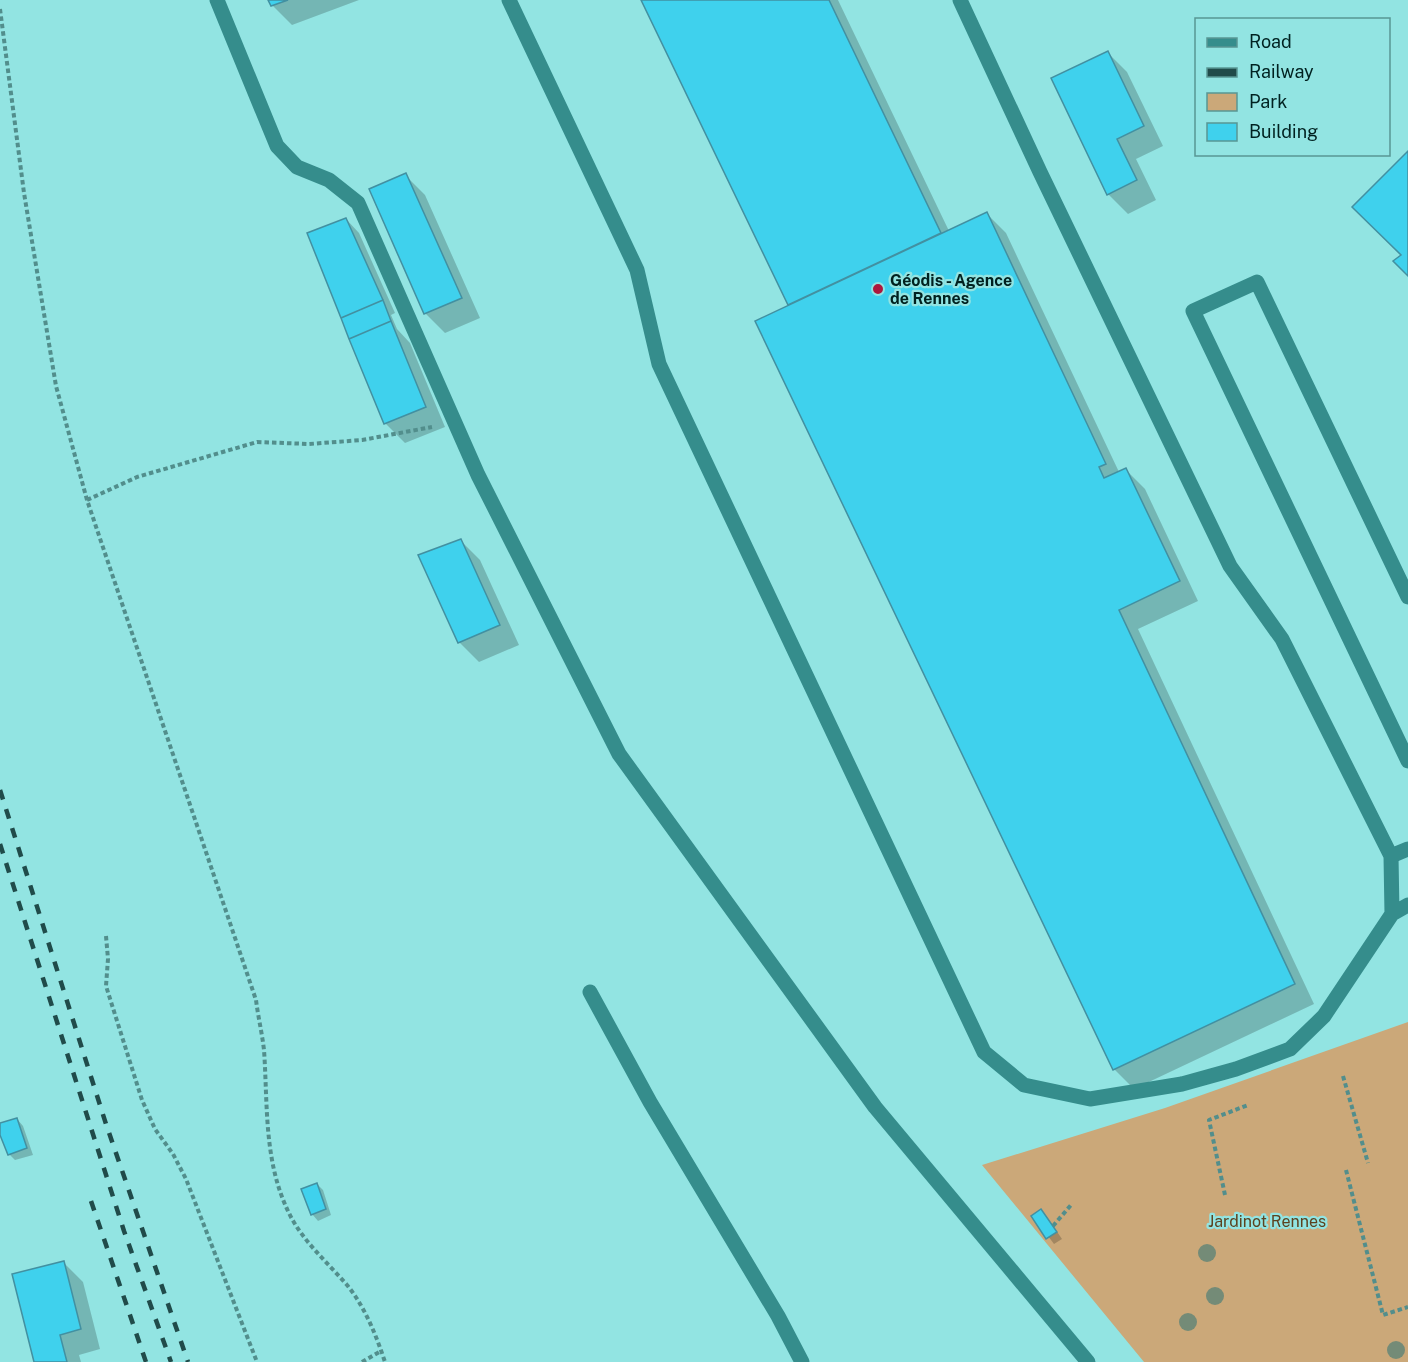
<svg xmlns="http://www.w3.org/2000/svg" width="1408" height="1362" viewBox="0 0 1408 1362" font-family="'Public Sans',sans-serif">
	<style>
		.green { fill: #cba879 }
		.shadow { fill: #0003 }
		.building { fill: #3fd1ed; stroke: #4290a1; stroke-width: 1.5 }
		.lines { fill: none; stroke-linecap: round; stroke-linejoin: round }
		.path { stroke: #528e8c; stroke-width: 4; stroke-dasharray: 4.5 3; stroke-linecap: butt }
		.minor { stroke: #358d8c; stroke-width: 15 }
		.rail { stroke: #204b4a; stroke-width: 4.5; stroke-dasharray: 10 10; stroke-linecap: butt }
		.tree { fill: #748b77 }
		.poi-dot { fill: #ac173e; stroke: #92e4e2; stroke-width: 2 }
		.labels { text-anchor: middle; stroke-width: 4.5; stroke-linejoin: round; paint-order: stroke }
		.poi-label { font-size: 16px; font-weight: bold; fill: #002120; stroke: #92e4e2; text-anchor: start }
		.park-label { font-size: 16px; fill: #5c421f; stroke: #92e4e2 }
	</style>
	<rect width="100%" height="100%" fill="#92e4e2"/>
	<path class="green" d="M1408,1022V1362H1144L982,1165L1165,1108Z"/>
	<path class="shadow" d="M270,0H359L292,25L272,5Z
		M643,0H838L949,231L986,213L1006,233L1119,472L1125,469L1145,489L1198,601L1138,629L1314,1004L1134,1089L1114,1069L790,306Z
		M1107,52L1127,72L1163,146L1136,159L1156,200L1128,214L1108,194Z
		M405,175L425,195L480,318L445,333L425,313Z
		M346,219L359,233L395,313L391,315L397,329L410,343L445,427L405,443L385,423Z
		M460,540L480,560L519,645L479,662L459,642Z
		M17,1119L23,1126L33,1155L15,1160L9,1154L0,1130V1125Z
		M317,1184L323,1190L331,1215L318,1221L312,1214Z
		M1033,1216L1047,1217L1062,1239L1054,1244Z
		M63,1262L83,1282L100,1349L79,1355L81,1362H36Z"/>
	<path class="building" d="M268,0H288L271,6Z
		M641,0H829L941,233L788,305Z
		M1108,51L1144,126L1117,139L1137,180L1107,195L1051,78Z
		M1408,151V276L1393,261L1401,255L1352,207Z
		M406,173L462,298L424,314L369,189Z
		M987,212L1106,464L1099,467L1104,478L1126,468L1180,581L1119,610L1295,984L1113,1070L755,321Z
		M346,218L383,300L341,318L307,233Z
		M383,300L391,321L349,339L341,318Z
		M391,321L426,407L384,424L349,339Z
		M461,539L500,625L458,643L418,555Z
		M17,1118L27,1148L8,1155L0,1135V1123Z
		M317,1183L326,1209L311,1215L301,1189Z
		M1041,1209L1057,1232L1046,1239L1031,1216Z
		M64,1261L81,1329L60,1335L67,1362H34L12,1274Z"/>
	<g class="lines">
		<path class="path" d="M0,9L24,193L56,386L87,500L256,1000C258,1016 262,1033 264,1050C268,1107 263,1165 292,1219C306,1244 328,1263 347,1285C365,1307 376,1335 385,1362
			M87,500L137,477L257,442L309,444L362,440L432,427
			M106,936L108,959L106,986L142,1100L155,1129L173,1154L186,1179L257,1362
			M1343,1076L1368,1163
			M1346,1170L1383,1315L1408,1307
			M1225,1195L1209,1120L1248,1105
			M1053,1226L1071,1205
			M362,1362L381,1351"/>
		<path class="minor" d="M217,0L277,146L297,167L329,180L358,203L478,475L619,754L875,1107L1088,1362
			M509,0L637,270L659,364L984,1052L1024,1085L1090,1099L1182,1084L1236,1069L1290,1049L1324,1016L1392,914L1391,856L1282,639L1230,566L1040,172L960,0
			M1408,597L1257,282L1193,311L1408,761
			M1391,856L1408,849
			M1392,914L1408,905
			M590,992L650,1102L778,1316L802,1362"/>
		<path class="rail" d="M0,790L106,1124L188,1362
			M0,844L124,1231L171,1362
			M91,1201L146,1362"/>
	</g>
	<g class="tree">
		<circle cx="1207" cy="1253" r="9"/>
		<circle cx="1215" cy="1296" r="9"/>
		<circle cx="1188" cy="1322" r="9"/>
		<circle cx="1396" cy="1350" r="9"/>
	</g>
	<circle class="poi-dot" cx="878" cy="289" r="6"/>
	<g class="labels">
		<g class="poi-label">
			<text x="890" y="286">Géodis - Agence<tspan x="890" dy="18">de Rennes</tspan></text>
		</g>
		<g class="park-label">
			<text x="1267" y="1227">Jardinot Rennes</text>
		</g>
	</g>
	<rect x="1195" y="18" width="195" height="138" fill="#92e4e2" stroke="#589694" stroke-width="1.5"/>
	<rect x="1207" y="38" width="30" height="9" fill="#358d8c" stroke="#589694" stroke-width="1.5"/>
	<text x="1249" y="48" font-size="18" fill="#002120">Road</text>
	<rect x="1207" y="68" width="30" height="9" fill="#204b4a" stroke="#589694" stroke-width="1.5"/>
	<text x="1249" y="78" font-size="18" fill="#002120">Railway</text>
	<rect x="1207" y="93" width="30" height="18" fill="#cba879" stroke="#589694" stroke-width="1.5"/>
	<text x="1249" y="108" font-size="18" fill="#002120">Park</text>
	<rect x="1207" y="123" width="30" height="18" fill="#3fd1ed" stroke="#589694" stroke-width="1.5"/>
	<text x="1249" y="138" font-size="18" fill="#002120">Building</text>
</svg>
